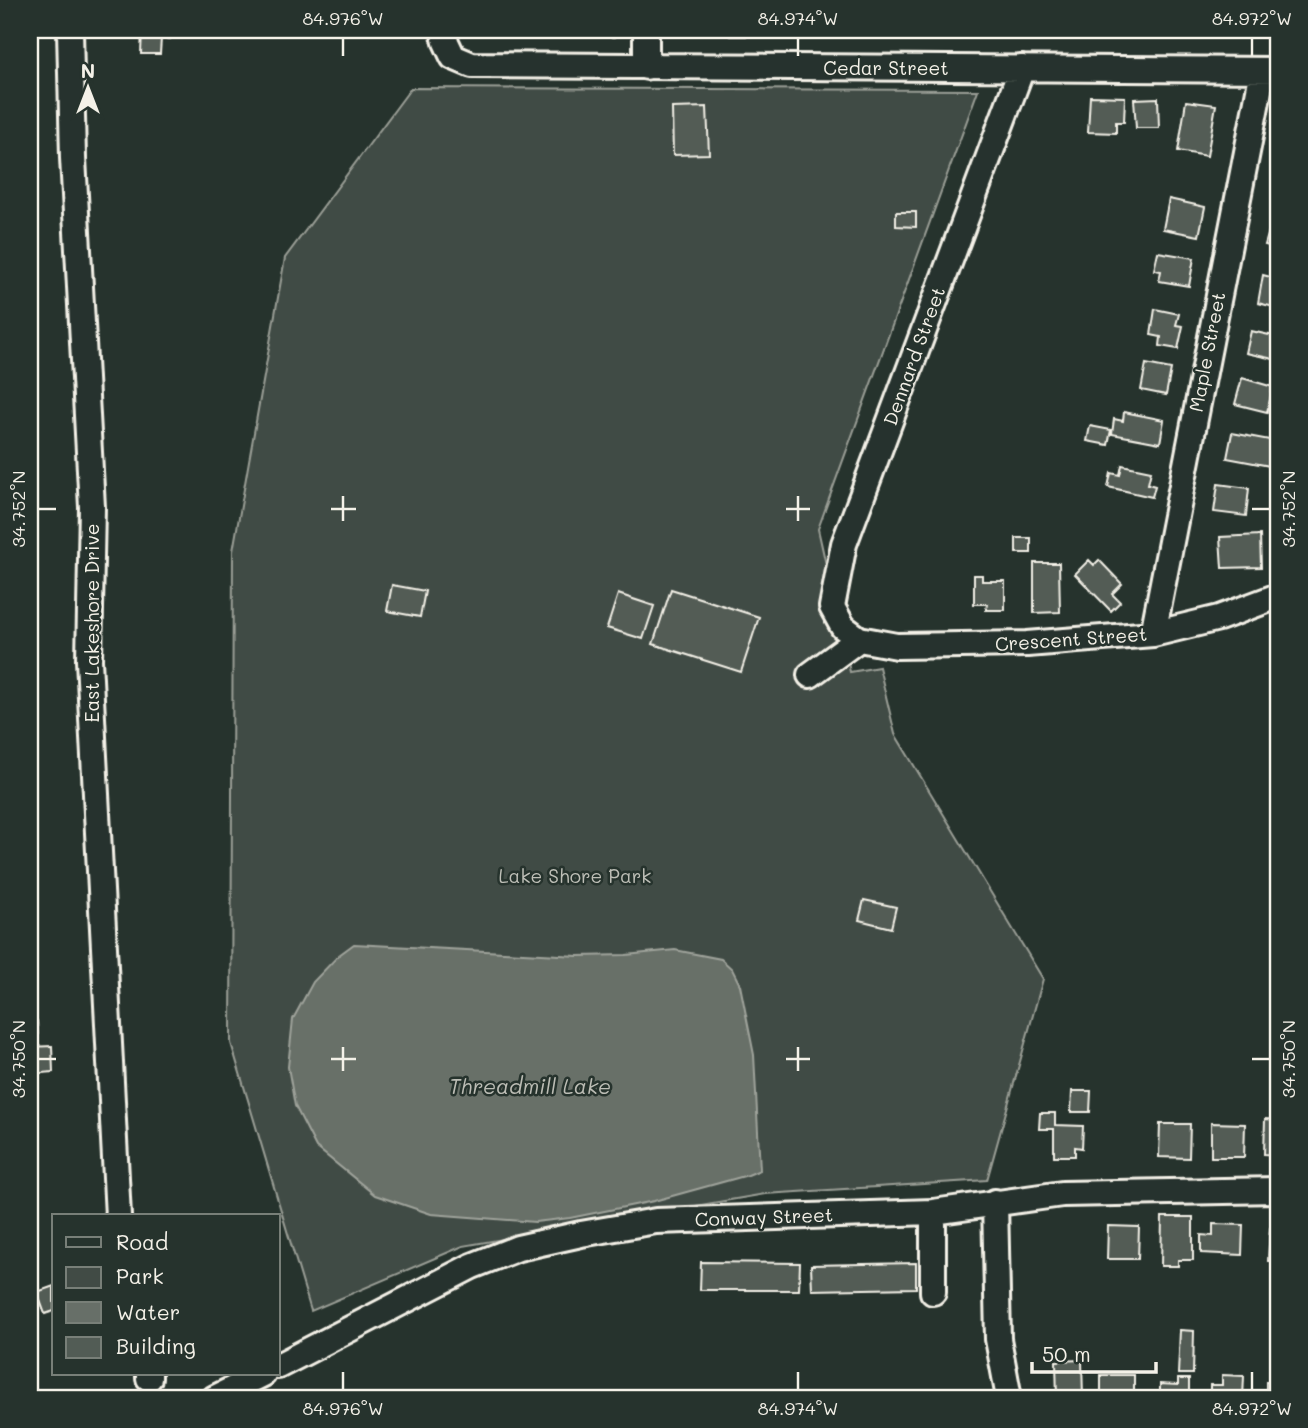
<svg xmlns="http://www.w3.org/2000/svg" width="1308" height="1428" viewBox="0 0 1308 1428" font-family="Mali,sans-serif">
	<style>
		.green { fill: #414b45; stroke: #9a9e96; stroke-width: 2 }
		.water { fill: #676f68; stroke: #9fa39b; stroke-width: 2 }
		.building { fill: #525c55; stroke: #f4f1e8; stroke-width: 2 }
		.lines { fill: none; stroke-linecap: round; stroke-linejoin: round }
		.minor-casing { stroke: #f4f1e8; stroke-width: 30 }
		.minor { stroke: #26332d; stroke-width: 24 }
		.ticks { fill: none; stroke: #f4f1e8; stroke-width: 2.5 }
		.labels { text-anchor: middle; stroke-width: 5; stroke-linejoin: round; paint-order: stroke }
		.street-label { font-size: 19px; fill: #f4f1e8; stroke: #26332d }
		.park-label { font-size: 19px; fill: #bebfb7; stroke: #26332d }
		.water-label { font-size: 21px; font-style: italic; fill: #bcbdb5; stroke: #26332d }
		.neatline { fill: none; stroke: #f4f1e8; stroke-width: 2.5 }
		.ticks-label { font-size: 18px; text-anchor: middle; fill: #f4f1e8 }
	</style>
	<rect width="100%" height="100%" fill="#26332d"/>
	<filter id="ink" filterUnits="userSpaceOnUse"><feTurbulence type="fractalNoise" baseFrequency=".0143" numOctaves="2"/><feDisplacementMap in="SourceGraphic" scale="14" xChannelSelector="R" yChannelSelector="G"/><feConvolveMatrix kernelMatrix="1 2 1 2 8 2 1 2 1" color-interpolation-filters="sRGB"/></filter>
	<g filter="url(#ink)">
		<path class="green" d="M411,88L978,90L818,529L850,672L879,667L895,734L1043,979L987,1180L765,1194L463,1246L311,1311L231,1043L233,551L285,258Z"/>
		<path class="water" d="M354,944L578,956L626,955L675,950L721,959L732,969L740,985L754,1055L760,1170L748,1175L654,1201L570,1218L535,1222L431,1214L375,1195L316,1147L295,1106L288,1067L293,1019L313,982L339,955Z"/>
		<path class="building" d="M142,30H171L170,39L161,38L160,54H141Z
			M541,30H571V35H555V30Z
			M583,30H614V37H595V30Z
			M684,30H716H700L699,35H684Z
			M730,30H760V36H730Z
			M784,30H810V34H784Z
			M901,30H919V37H901Z
			M939,30H972V36H958V32H939Z
			M994,30H1027V33L994,34Z
			M1254,30H1278V34H1254Z
			M1090,96L1125,97L1124,122H1116V133L1088,132Z
			M1158,98L1159,128H1136L1134,99Z
			M1186,101L1216,105L1207,156L1178,151Z
			M707,107L709,154L673,155L672,108Z
			M1169,199L1205,207L1199,236L1163,229Z
			M896,212H916V227L896,226Z
			M1271,224L1278,226V248L1265,245Z
			M1158,252L1194,258L1189,286L1159,281L1161,271L1154,270Z
			M1263,275L1278,279V308L1258,303Z
			M1155,309L1179,314L1176,325L1183,326L1178,349L1160,346L1161,337L1151,335Z
			M1276,324H1278V360L1246,353L1251,331L1274,336Z
			M1146,364L1171,369L1166,395L1141,390Z
			M1242,378L1273,387L1267,412L1235,404Z
			M1124,412L1164,420L1160,443L1112,434L1114,419L1123,421Z
			M1090,426L1111,430L1108,445L1087,441Z
			M1232,433L1275,441L1270,466L1227,458Z
			M1122,465L1151,471L1148,484L1155,486L1152,497L1108,487L1111,473L1120,475Z
			M1218,484L1249,488L1246,516L1214,512Z
			M1260,535L1261,567L1222,568L1220,537Z
			M1016,538H1031V553H1016Z
			M1089,560L1094,565L1099,560L1122,584L1112,594L1120,602L1111,611L1075,574Z
			M1034,563H1059L1060,612L1034,613Z
			M974,575H982V581H1005V610H986L987,604H974Z
			M392,585L425,591L420,617L387,611Z
			M671,589L759,617L741,672L653,644Z
			M618,594L654,606L643,639L607,628Z
			M864,900L896,907L891,928L859,920Z
			M30,1021H37L38,1039H30Z
			M52,1046L53,1072L30,1074V1047Z
			M1072,1091H1091L1090,1112H1071Z
			M1040,1113H1055V1125L1083,1126L1082,1148L1075,1147V1156H1054V1129H1039Z
			M1265,1119L1278,1120V1155L1264,1154Z
			M1211,1123L1245,1124L1244,1157H1211Z
			M1160,1124H1190L1189,1158L1159,1157Z
			M1162,1217H1193V1260H1178V1266H1161Z
			M1213,1224L1243,1225L1242,1255L1201,1253V1235L1213,1236Z
			M1108,1226L1139,1227L1138,1259H1107Z
			M1270,1228H1278V1261H1268Z
			M701,1262L800,1263L799,1290H700Z
			M916,1263V1288L812,1290L811,1265Z
			M54,1286V1311L45,1314L37,1292Z
			M1180,1330L1194,1331L1193,1374H1178Z
			M1082,1360L1083,1398H1057L1056,1361Z
			M1101,1375H1134V1398H1101Z
			M1222,1375L1244,1376L1243,1398H1210V1385H1222Z
			M1178,1379H1189V1398H1160V1384L1178,1385Z
			M1266,1382H1278V1398H1266Z"/>
		<g class="lines">
			<g class="minor-casing">
				<path id="minor" d="M70,30L73,158L92,507L89,660L118,1216
					M443,30L446,42L453,57L472,65L1278,70
					M646,67V30
					M1022,68L844,544L832,607L843,627L859,639L897,646L1027,644L1153,634L1219,618L1278,596
					M1153,634L1263,70
					M810,675L859,639
					M995,1202L998,1339L1009,1398
					M933,1292V1212
					M278,1366L472,1266L518,1248L581,1234L656,1221L933,1212L1062,1194L1278,1190
					M149,1374V1378
					M215,1398L263,1374"/>
			</g>
			<use href="#minor" class="minor"/>
		</g>
	</g>
	<path class="ticks" d="M343,38V56M798,38V56M1252,38V56M343,496V521M798,496V521M38,509H56M331,509H356M786,509H810M1252,509H1270M343,1047V1071M798,1047V1071M38,1059H56M331,1059H356M786,1059H810M1252,1059H1270M343,1372V1390M798,1372V1390M1252,1372V1390"/>
	<g class="labels">
		<g class="street-label">
			<text x="886" y="75">Cedar Street</text>
			<text transform="translate(1207 352) rotate(-79)" y="7">Maple Street</text>
			<text transform="translate(914 356) rotate(-70)" y="7">Dennard Street</text>
			<text transform="translate(92 623) rotate(-90)" y="7">East Lakeshore Drive</text>
			<text transform="translate(1071 639) rotate(-4)" y="7">Crescent Street</text>
			<text transform="translate(764 1217) rotate(-2)" y="7">Conway Street</text>
		</g>
		<g class="park-label">
			<text x="575" y="883">Lake Shore Park</text>
		</g>
		<g class="water-label">
			<text x="530" y="1094">Threadmill Lake</text>
		</g>
	</g>
	<rect width="1308" height="1428" fill="none" stroke="#26332d" stroke-width="77"/>
	<rect x="52" y="1214" width="228" height="161" fill="#26332d" stroke="#787f78" stroke-width="2"/>
	<rect x="66" y="1237" width="35" height="10" fill="#26332d" stroke="#787f78" stroke-width="2"/>
	<text x="116" y="1250" font-size="21" fill="#f4f1e8">Road</text>
	<rect x="66" y="1267" width="35" height="21" fill="#414b45" stroke="#787f78" stroke-width="2"/>
	<text x="116" y="1284" font-size="21" fill="#f4f1e8">Park</text>
	<rect x="66" y="1302" width="35" height="21" fill="#676f68" stroke="#787f78" stroke-width="2"/>
	<text x="116" y="1320" font-size="21" fill="#f4f1e8">Water</text>
	<rect x="66" y="1337" width="35" height="21" fill="#525c55" stroke="#787f78" stroke-width="2"/>
	<text x="116" y="1354" font-size="21" fill="#f4f1e8">Building</text>
	<g transform="translate(88 88)" stroke="#26332d" stroke-width="5" paint-order="stroke">
	<path d="M0-5L12 26L0 18L-12 26Z" fill="#f4f1e8"/>
	<text y="-10" font-size="19" font-weight="bold" text-anchor="middle" fill="#f4f1e8">N</text>
	</g>
	<path d="M1032 1362v10h124v-10" fill="none" stroke="#f4f1e8" stroke-width="3.5"/>
	<text x="1042" y="1362" font-size="21" fill="#f4f1e8" stroke="#26332d" stroke-width="5" paint-order="stroke">50 m</text>
	<rect x="38" y="38" width="1232" height="1352" class="neatline"/>
	<g class="ticks-label">
		<text x="343" y="25">84.976°W</text>
		<text x="798" y="25">84.974°W</text>
		<text x="1252" y="25">84.972°W</text>
		<text transform="translate(19 509) rotate(-90)" y="6">34.752°N</text>
		<text transform="translate(1289 509) rotate(-90)" y="6">34.752°N</text>
		<text transform="translate(19 1059) rotate(-90)" y="6">34.750°N</text>
		<text transform="translate(1289 1059) rotate(-90)" y="6">34.750°N</text>
		<text x="343" y="1415">84.976°W</text>
		<text x="798" y="1415">84.974°W</text>
		<text x="1252" y="1415">84.972°W</text>
	</g>
</svg>
